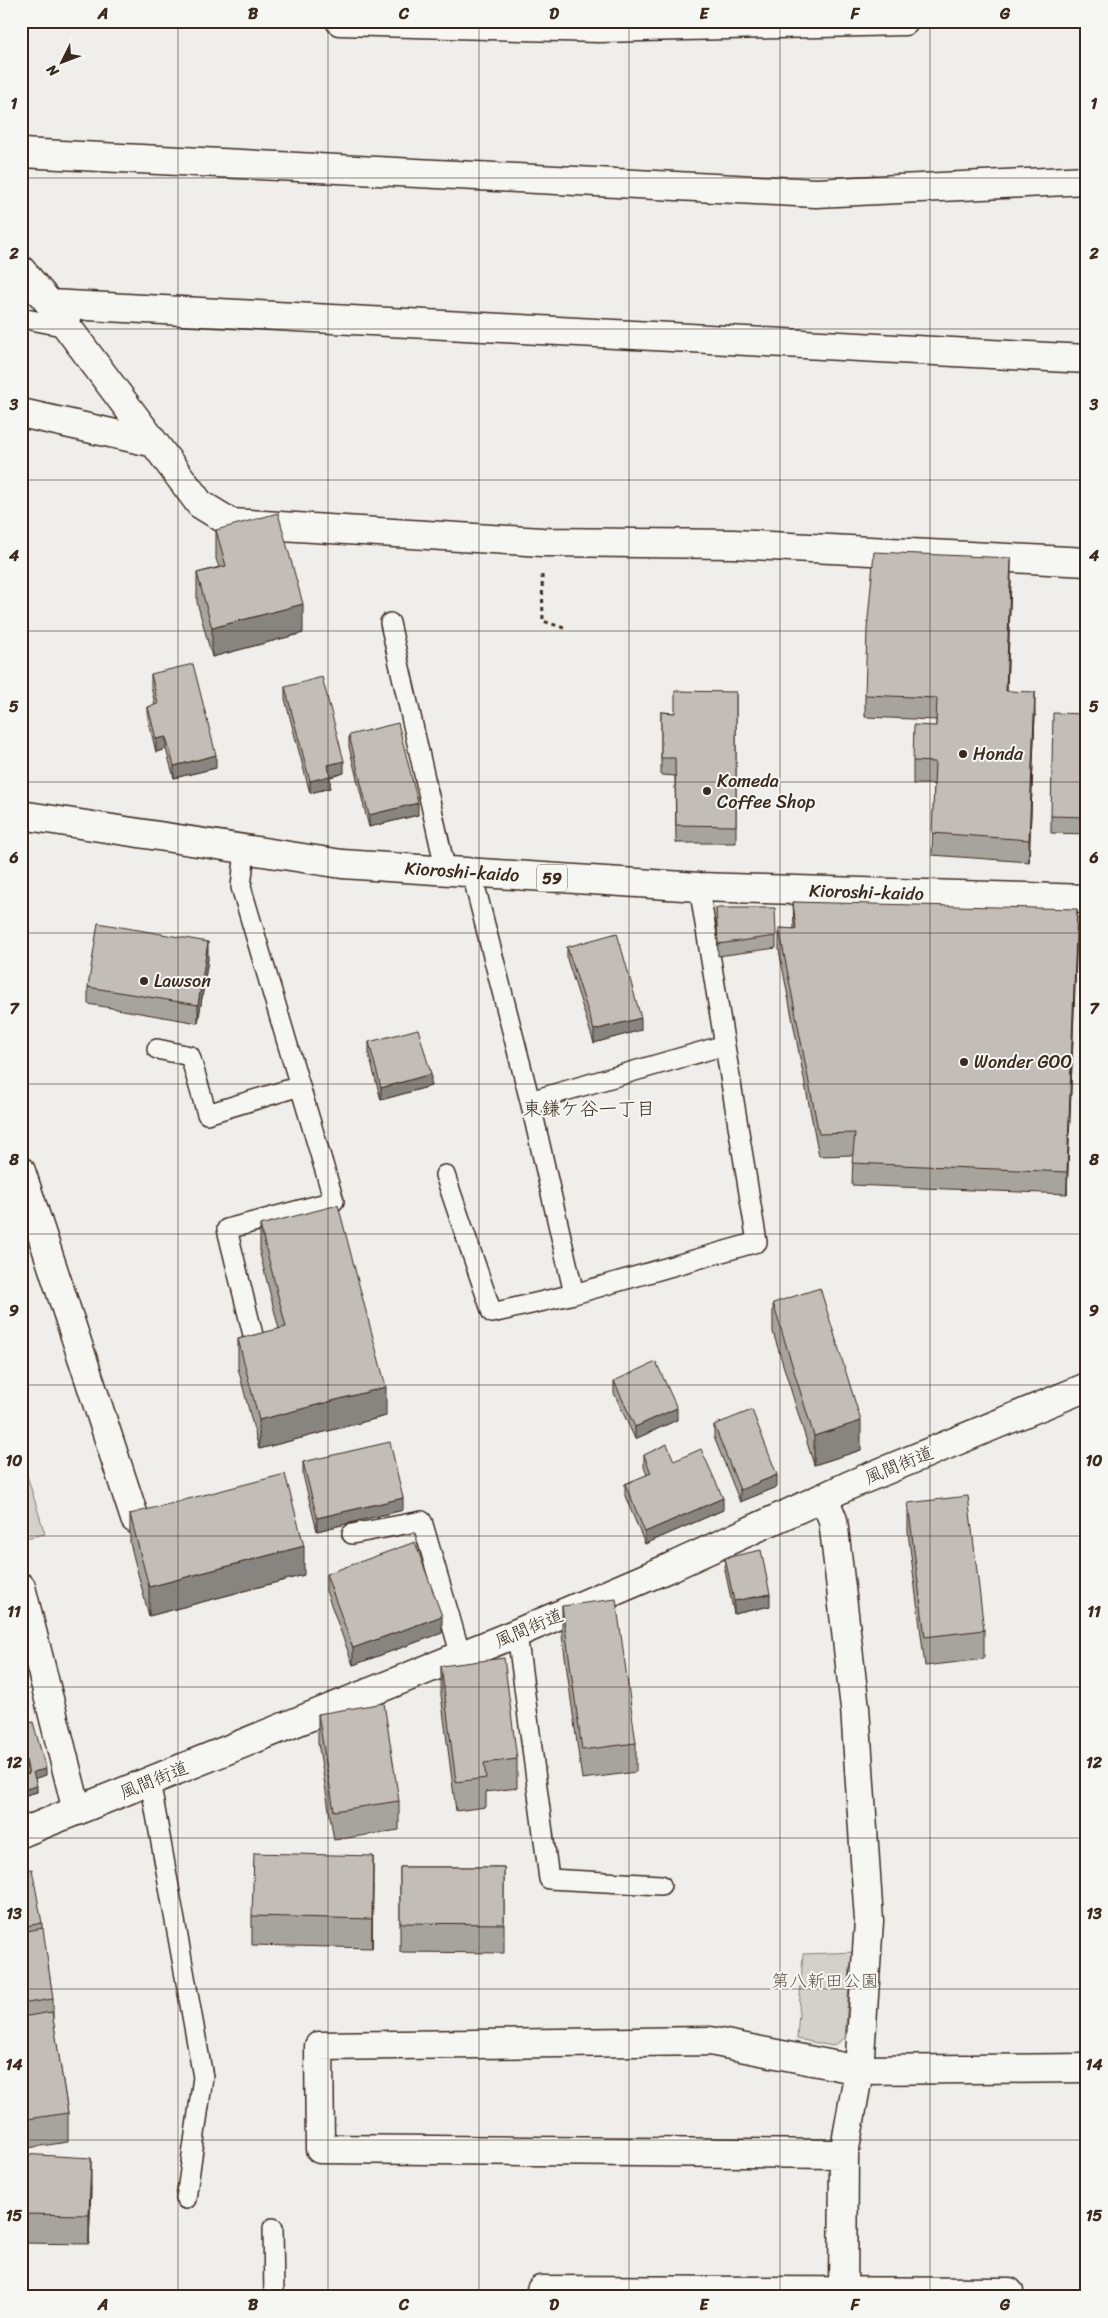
<svg xmlns="http://www.w3.org/2000/svg" width="1108" height="2318" viewBox="0 0 1108 2318" font-family="Sriracha,'Klee One',sans-serif">
	<style>
		.green { fill: #d4d1cc; stroke: #887e75 }
		.lines { fill: none; stroke-linecap: round; stroke-linejoin: round }
		.lane-casing { stroke: #3b2a1e; stroke-width: 22 }
		.street-casing { stroke: #3b2a1e; stroke-width: 31 }
		.secondary-casing { stroke: #3b2a1e; stroke-width: 31 }
		.primary-casing { stroke: #3b2a1e; stroke-width: 31 }
		.path { stroke: #3b2a1e; stroke-width: 3; stroke-dasharray: 4 4; stroke-linecap: butt }
		.lane { stroke: #f6f6f2; stroke-width: 19 }
		.street { stroke: #f6f6f2; stroke-width: 28 }
		.secondary { stroke: #f6f6f2; stroke-width: 28 }
		.primary { stroke: #f6f6f2; stroke-width: 28 }
		.wall { fill: #a7a39d; stroke: #3b2a1e }
		.shaded-wall { fill: #888480; stroke: #3b2a1e }
		.building { fill: #c2bdb7; stroke: #3b2a1e }
		.grid { fill: none; stroke: #3b2a1e; stroke-width: 1; stroke-opacity: 0.55 }
		.poi-dot { fill: #3b2a1e; stroke: #f6f6f2; stroke-width: 2 }
		.labels { text-anchor: middle; stroke-width: 4; stroke-linejoin: round; paint-order: stroke }
		.shield { fill: #f6f6f2; stroke: #73675e; stroke-width: 1 }
		.shield-label { font-size: 16px; font-weight: bold; fill: #3b2a1e }
		.poi-label { font-size: 18px; fill: #3b2a1e; stroke: #f6f6f2; text-anchor: start }
		.street-label { font-size: 18px; fill: #3b2a1e; stroke: #f6f6f2 }
		.park-label { font-size: 18px; fill: #61544a; stroke: #f6f6f2 }
		.neighbourhood-label { font-size: 19px; fill: #3b2a1e; stroke: #f6f6f2 }
		.neatline { fill: none; stroke: #3b2a1e; stroke-width: 2 }
		.grid-label { font-size: 16px; text-anchor: middle; font-weight: bold; fill: #3b2a1e }
	</style>
	<rect width="100%" height="100%" fill="#efeeea"/>
	<filter id="ink" filterUnits="userSpaceOnUse"><feTurbulence type="fractalNoise" baseFrequency=".02" numOctaves="2"/><feDisplacementMap in="SourceGraphic" scale="10" xChannelSelector="R" yChannelSelector="G"/><feConvolveMatrix kernelMatrix="1 2 1 2 8 2 1 2 1" color-interpolation-filters="sRGB"/></filter>
	<g filter="url(#ink)">
		<path class="green" d="M21,1456L45,1534L21,1539Z
			M857,1952V1957L850,1967L845,2038L833,2046L797,2039L803,1954Z"/>
		<g class="lines">
			<g class="lane-casing">
				<path id="lane" d="M21,318L67,327
					M390,623L446,872
					M245,850L241,887L334,1201L227,1229L254,1339
					M472,874L530,1101L574,1294
					M157,1049L190,1056L207,1114L300,1086
					M530,1101L725,1045
					M445,1175L492,1313L574,1294L757,1242L699,887
					M352,1534L422,1521L461,1656
					M517,1633L549,1879L661,1885
					M150,1781L203,2077L186,2199
					M273,2228L274,2297"/>
			</g>
			<g class="street-casing">
				<path id="street" d="M340,21L599,28L904,21
					M21,153L816,193L1087,180
					M21,270L50,304L200,504L231,523L542,542L733,544L1087,562
					M50,304L1087,359
					M21,413L151,442
					M21,1171L135,1519
					M824,1498L833,1520L855,1708L869,1921L859,2070L844,2154L843,2297
					M21,1587L77,1811
					M844,2154L320,2149L319,2046L710,2041L859,2070L1087,2068
					M541,2290L1009,2292"/>
			</g>
			<g class="secondary-casing">
				<path id="secondary" d="M21,1833L517,1633L671,1567L850,1485L1087,1387"/>
			</g>
			<g class="primary-casing">
				<g id="primary">
					<path id="s1" d="M21,815L342,864L699,887L1087,899"/>
				</g>
			</g>
			<path class="path" d="M542,575L543,621L564,628"/>
			<use href="#lane" class="lane"/>
			<use href="#street" class="street"/>
			<use href="#secondary" class="secondary"/>
			<use href="#primary" class="primary"/>
		</g>
		<path class="wall" d="M216,530L303,633L212,657L197,602V573L219,567L216,559Z
			M1011,580L1007,691L1035,714L1029,862L932,855L934,784H913V761L936,726V720L865,717V695Z
			M151,674L216,768L174,778L166,749L156,752L148,719V707L155,705L151,686Z
			M285,687L344,773L330,777V788L310,793L285,699Z
			M736,692V843H676L675,776L661,775V712L675,713Z
			M1087,714V834L1051,833V816Z
			M349,735L418,815L369,827L349,747Z
			M793,902L1077,931L1067,1194L852,1185L853,1155L819,1156L779,950V928L794,929Z
			M716,908L776,936V948L718,956Z
			M567,947L641,1030L594,1043L567,959Z
			M208,959L198,1023L88,1004V987Z
			M369,1042L431,1086L381,1100L369,1055Z
			M260,1225L386,1416L259,1449L238,1368V1339L279,1329L260,1254Z
			M773,1303L861,1450L814,1465L773,1332Z
			M614,1381L677,1420L635,1439L614,1393Z
			M714,1425L777,1487L740,1502L714,1437Z
			M644,1455L723,1510L645,1544L625,1496V1484L647,1475L644,1467Z
			M303,1462L403,1510L317,1531L303,1475Z
			M908,1503L984,1630V1659L925,1666L908,1532Z
			M130,1514L304,1575L149,1616L130,1543Z
			M725,1558L770,1606L734,1614L725,1570Z
			M326,1574L442,1633L353,1665L326,1591Z
			M562,1606L636,1743V1772L582,1779L562,1635Z
			M441,1666L517,1759V1788L486,1792V1807L456,1811L441,1695Z
			M318,1714L399,1801V1830L334,1840L318,1743Z
			M21,1726L46,1775L35,1778L37,1792L22,1796L21,1792V1776L28,1774L26,1767L21,1768Z
			M400,1867H504V1953L400,1952Z
			M21,1871L42,1923V1929L53,1999V2020L68,2113V2142L21,2149Z
			M373,1885L372,1948L252,1945V1916Z
			M21,2154L91,2187L89,2244L21,2243Z"/>
		<path class="shaded-wall" d="M1011,558V580L1006,713V691Z
			M303,604V633L212,657V628Z
			M1035,692V714L1029,862V840Z
			M166,737V749L156,752V739Z
			M216,755V768L174,778V766Z
			M344,761V773L330,777V788L310,793V781L328,765Z
			M418,803V815L369,827V815Z
			M1077,909V931L1067,1194V1172Z
			M208,942V959L198,1023V1005Z
			M641,1018V1030L594,1043V1030Z
			M431,1074V1086L381,1100V1088Z
			M386,1387V1416L259,1449V1420Z
			M677,1408V1420L635,1439V1427Z
			M861,1421V1450L814,1465V1436Z
			M777,1475V1487L740,1502V1490Z
			M403,1498V1510L317,1531V1518Z
			M723,1498V1510L645,1544V1532Z
			M304,1546V1575L149,1616V1587Z
			M770,1594V1606L734,1614V1601Z
			M442,1616V1633L353,1665V1648Z
			M25,1693V1700H21V1694Z
			M26,1760V1767L21,1768V1761Z
			M46,1769V1775L33,1779V1772Z
			M37,1786V1792L22,1796V1790Z
			M373,1856V1885L372,1948V1919Z
			M91,2158V2187L89,2244V2215Z"/>
		<path class="building" d="M278,513L303,604L212,628L197,573L226,566L216,530Z
			M874,552L1011,558L1006,691L1035,692L1029,840L932,833L935,762L913,761L914,725L936,726L937,698L865,695L867,630Z
			M193,664L216,755L174,766L166,737L156,739L148,707L158,704L151,674Z
			M322,677L344,761L328,765L330,776L310,781L285,687Z
			M675,691L736,692V826L676,825L675,758H661V712L675,713Z
			M1053,713L1087,714V817L1051,816Z
			M398,723L418,803L369,815L349,735Z
			M793,902L1077,909L1067,1172L852,1163L855,1133L819,1134L779,928L796,929Z
			M716,908H775L776,936L718,944Z
			M98,923L208,942L198,1005L88,987Z
			M617,933L641,1018L594,1030L567,947Z
			M418,1029L431,1074L381,1088L369,1042Z
			M338,1205L386,1387L259,1420L238,1339L286,1327L260,1225Z
			M820,1288L861,1421L814,1436L773,1303Z
			M656,1362L677,1408L635,1427L614,1381Z
			M752,1410L777,1475L740,1490L714,1425Z
			M390,1442L403,1498L317,1518L303,1462Z
			M667,1444L674,1461L701,1449L723,1498L645,1532L625,1484L651,1473L644,1455Z
			M285,1474L304,1546L149,1587L130,1514Z
			M968,1496L984,1630L925,1637L908,1503Z
			M415,1542L442,1616L353,1648L326,1574Z
			M761,1550L770,1594L734,1601L725,1558Z
			M616,1599L636,1743L582,1750L562,1606Z
			M504,1658L517,1759L484,1763L486,1778L456,1782L441,1666Z
			M21,1680L25,1693L21,1694Z
			M384,1703L399,1801L334,1811L318,1714Z
			M33,1722L46,1769L33,1772L37,1786L22,1790L21,1786V1776L29,1774L26,1760L21,1761V1726Z
			M254,1853L373,1856L372,1919L252,1916Z
			M400,1867H504V1924L400,1923Z
			M32,1869L42,1923L21,1927V1871Z
			M43,1928L53,1999L21,2004V1932Z
			M52,2012L68,2113L21,2120V2017Z
			M21,2154L91,2158L89,2215L21,2214Z"/>
	</g>
	<path class="grid" d="M178,21V2297M328,21V2297M479,21V2297M629,21V2297M780,21V2297M930,21V2297M21,178H1087M21,329H1087M21,480H1087M21,631H1087M21,782H1087M21,933H1087M21,1084H1087M21,1234H1087M21,1385H1087M21,1536H1087M21,1687H1087M21,1838H1087M21,1989H1087M21,2140H1087"/>
	<g class="poi-dot">
		<circle cx="963" cy="754" r="5"/>
		<circle cx="707" cy="791" r="5"/>
		<circle cx="144" cy="981" r="5"/>
		<circle cx="964" cy="1062" r="5"/>
	</g>
	<g class="labels">
		<rect class="shield" x="537" y="864.5" width="30" height="27" rx="4"/>
		<g class="shield-label">
			<text x="552" y="884">59</text>
		</g>
		<g class="poi-label">
			<text x="973" y="760">Honda</text>
			<text x="717" y="787">Komeda<tspan x="717" dy="21">Coffee Shop</tspan></text>
			<text x="154" y="987">Lawson</text>
			<text x="974" y="1068">Wonder GOO</text>
		</g>
		<g class="street-label">
			<text dy="6" stroke="none"><textPath href="#s1" startOffset="445">Kioroshi-kaido</textPath></text>
			<text dy="6" stroke="none"><textPath href="#s1" startOffset="850">Kioroshi-kaido</textPath></text>
			<text transform="translate(899 1465) rotate(-22)" y="6">風間街道</text>
			<text transform="translate(529 1628) rotate(-23)" y="6">風間街道</text>
			<text transform="translate(154 1780) rotate(-22)" y="6">風間街道</text>
		</g>
		<g class="park-label">
			<text x="825" y="1987">第八新田公園</text>
		</g>
		<g class="neighbourhood-label">
			<text x="589" y="1115">東鎌ケ谷一丁目</text>
		</g>
	</g>
	<rect width="1108" height="2318" fill="none" stroke="#f6f6f2" stroke-width="55"/>
	<g transform="translate(62 62) rotate(228)" stroke="#f6f6f2" stroke-width="4" paint-order="stroke">
	<path d="M0-4L9 19L0 12L-9 19Z" fill="#3b2a1e"/>
	<text y="-8" font-size="14" font-weight="bold" text-anchor="middle" fill="#3b2a1e">N</text>
	</g>
	<rect x="28" y="28" width="1052" height="2262" class="neatline"/>
	<g class="grid-label">
		<text x="103" y="19">A</text>
		<text x="253" y="19">B</text>
		<text x="404" y="19">C</text>
		<text x="554" y="19">D</text>
		<text x="704" y="19">E</text>
		<text x="855" y="19">F</text>
		<text x="1005" y="19">G</text>
		<text x="14" y="109">1</text>
		<text x="1094" y="109">1</text>
		<text x="14" y="259">2</text>
		<text x="1094" y="259">2</text>
		<text x="14" y="410">3</text>
		<text x="1094" y="410">3</text>
		<text x="14" y="561">4</text>
		<text x="1094" y="561">4</text>
		<text x="14" y="712">5</text>
		<text x="1094" y="712">5</text>
		<text x="14" y="863">6</text>
		<text x="1094" y="863">6</text>
		<text x="14" y="1014">7</text>
		<text x="1094" y="1014">7</text>
		<text x="14" y="1165">8</text>
		<text x="1094" y="1165">8</text>
		<text x="14" y="1316">9</text>
		<text x="1094" y="1316">9</text>
		<text x="14" y="1466">10</text>
		<text x="1094" y="1466">10</text>
		<text x="14" y="1617">11</text>
		<text x="1094" y="1617">11</text>
		<text x="14" y="1768">12</text>
		<text x="1094" y="1768">12</text>
		<text x="14" y="1919">13</text>
		<text x="1094" y="1919">13</text>
		<text x="14" y="2070">14</text>
		<text x="1094" y="2070">14</text>
		<text x="14" y="2221">15</text>
		<text x="1094" y="2221">15</text>
		<text x="103" y="2310">A</text>
		<text x="253" y="2310">B</text>
		<text x="404" y="2310">C</text>
		<text x="554" y="2310">D</text>
		<text x="704" y="2310">E</text>
		<text x="855" y="2310">F</text>
		<text x="1005" y="2310">G</text>
	</g>
</svg>
